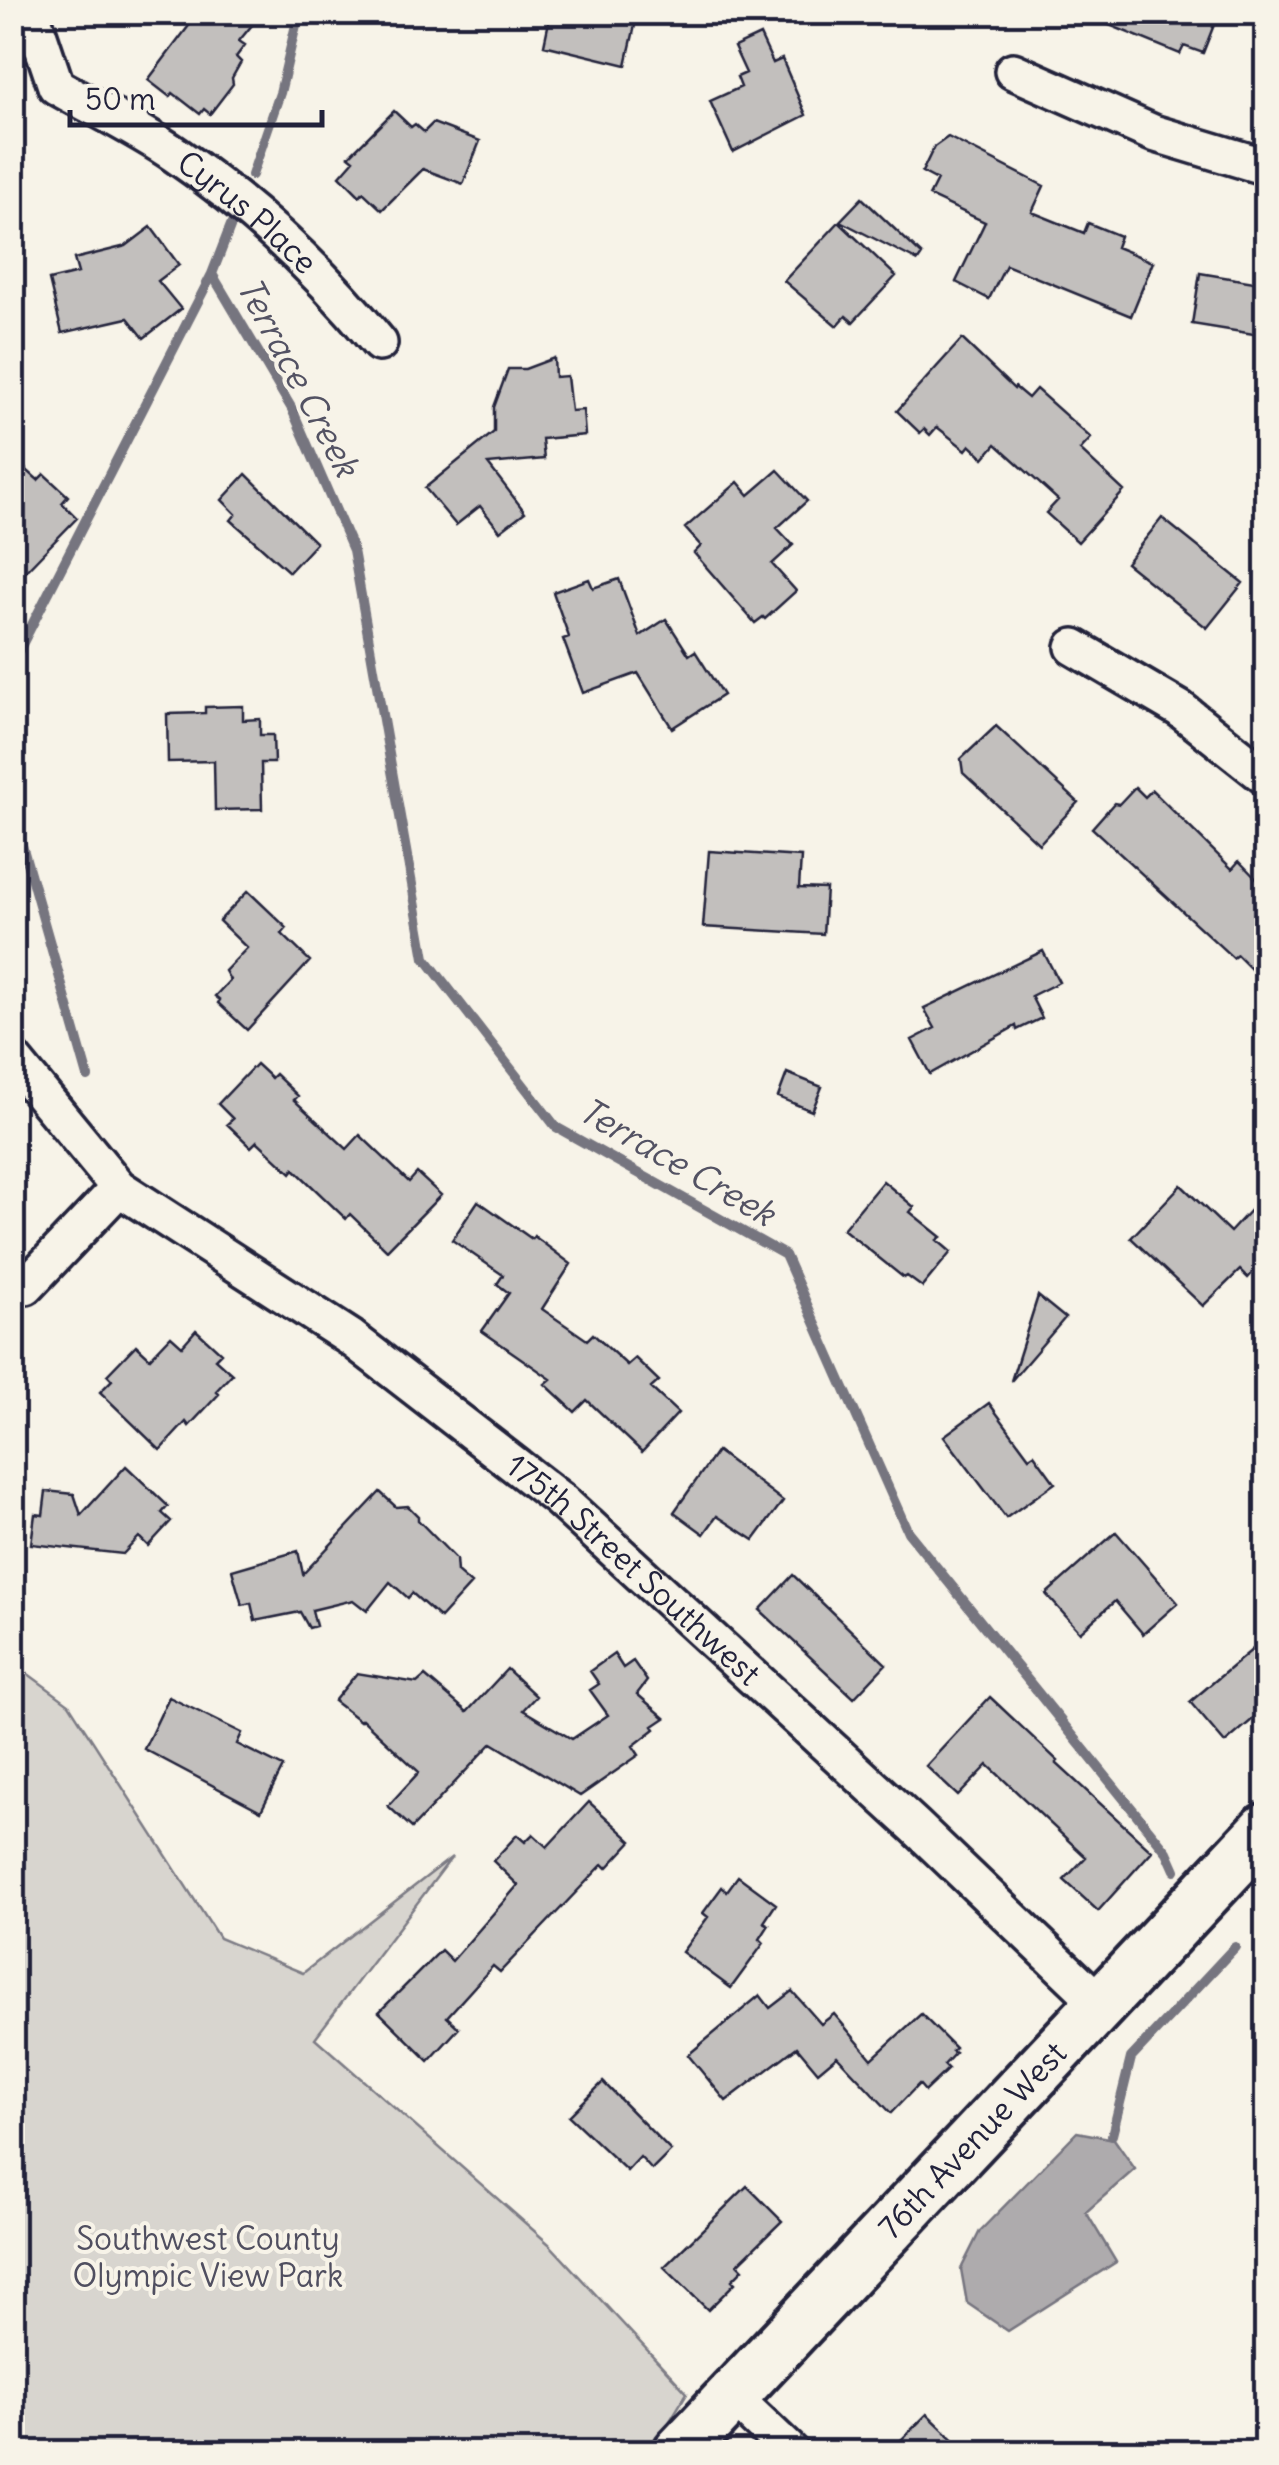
<svg xmlns="http://www.w3.org/2000/svg" width="1279" height="2465" viewBox="0 0 1279 2465" font-family="Delius,sans-serif">
	<style>
		.green { fill: #d8d5cf; stroke: #7d7c85; stroke-width: 2.5 }
		.water { fill: #aeabad; stroke: #76747f; stroke-width: 2.5 }
		.lines { fill: none; stroke-linecap: round; stroke-linejoin: round }
		.stream { stroke: #76747f; stroke-width: 10 }
		.building { fill: #c2bfbd; stroke: #22223b; stroke-width: 2.5 }
		.street-casing { stroke: #22223b; stroke-width: 42 }
		.secondary-casing { stroke: #22223b; stroke-width: 58 }
		.street { stroke: #f7f3e8; stroke-width: 35 }
		.secondary { stroke: #f7f3e8; stroke-width: 50 }
		.labels { text-anchor: middle; stroke-width: 8; stroke-linejoin: round; paint-order: stroke }
		.street-label { font-size: 32px; fill: #22223b; stroke: #f7f3e8 }
		.park-label { font-size: 32px; fill: #504f60; stroke: #f7f3e8 }
		.water-label { font-size: 35px; font-style: italic; fill: #535263; stroke: #f7f3e8 }
	</style>
	<rect width="100%" height="100%" fill="#f7f3e8"/>
	<filter id="ink" filterUnits="userSpaceOnUse"><feTurbulence type="fractalNoise" baseFrequency=".01" numOctaves="2"/><feDisplacementMap in="SourceGraphic" scale="20" xChannelSelector="R" yChannelSelector="G"/><feConvolveMatrix kernelMatrix="1 2 1 2 8 2 1 2 1" color-interpolation-filters="sRGB"/></filter>
	<g filter="url(#ink)">
		<path class="green" d="M12,1662L69,1704L219,1938L303,1973L452,1857L315,2038L549,2244L687,2393L665,2429L644,2452H13Z"/>
		<path class="water" d="M1077,2132L1114,2139L1135,2169L1086,2212L1116,2262L1008,2331L967,2303L961,2269L980,2231Z"/>
		<g class="lines">
			<path class="stream" d="M252,175L280,93L299,12
				M231,225L212,274L292,409L353,550L425,958L556,1127L785,1255L908,1532L1167,1852L1175,1870
				M12,664L212,274
				M12,801L14,817L88,1077
				M1112,2135L1131,2058L1235,1947"/>
		</g>
		<path class="building" d="M205,12H238L252,25L239,41L245,45L236,57L241,62L232,78L233,84L210,114L204,109L200,114L173,93L170,97L148,80L194,19L198,22Z
			M551,12H638L626,65L544,45Z
			M1219,12L1203,53L1184,46L1180,54L1080,13Z
			M760,35L773,63L782,59L806,115L733,152L710,101L741,87L737,77L746,73L734,47Z
			M394,111L411,127L415,124L424,132L433,123L480,141L463,184L423,169L382,210L363,192L360,196L340,176L354,160L349,156Z
			M948,137L1044,186L1032,212L1084,233L1088,223L1120,236L1116,247L1153,262L1131,316L1006,265L989,299L956,282L985,222L929,196L937,180L922,172L934,147Z
			M862,198L922,255L918,261L840,221Z
			M839,222L896,276L853,322L846,316L837,326L784,281Z
			M151,227L179,265L158,281L181,309L144,338L128,318L62,333L49,280L78,273L74,259L126,246Z
			M1200,273L1266,284V336L1192,324Z
			M962,339L1014,389L1015,387L1028,398L1036,389L1091,438L1080,450L1124,491L1078,542L1046,513L1058,500L996,444L984,458L970,445L966,450L937,427L930,435L924,429L920,433L897,411Z
			M554,358L555,377L567,376L571,411L583,410L585,435L542,439L544,459L488,464L525,512L500,531L480,506L456,525L425,488L494,432V407L508,369H525Z
			M12,457L38,480L44,474L68,496L62,503L77,518L12,585Z
			M778,470L807,501L777,528L793,545L772,564L796,591L765,619L763,617L755,623L694,553L701,546L685,528L738,482L749,495Z
			M246,474L316,543L289,572L231,520L236,514L222,500Z
			M1162,518L1243,583L1207,628L1126,563Z
			M589,579L593,588L619,579L640,636L666,619L689,655L695,651L723,695L672,728L638,673L583,693L563,639L569,637L553,592Z
			M243,706V720L260,719V735H273L274,763H261L262,809L215,810L214,761L168,762L167,714L205,713V707Z
			M996,726L1078,802L1039,844L963,773L961,759Z
			M1135,787L1145,797L1152,790L1232,869L1239,861L1266,889V984L1237,955L1233,958L1092,828L1114,803L1119,804Z
			M709,851L801,857L799,888L826,889L823,934L703,927Z
			M248,891L287,928L282,934L310,961L247,1030L218,1003L220,1000L215,996L230,980L225,971L247,948L219,921Z
			M1043,951L1059,982L1031,996L1042,1018L1017,1030L1016,1026L930,1074L912,1040L935,1028L924,1008Z
			M256,1064L271,1078L275,1074L298,1096L294,1100L347,1149L360,1135L409,1182L417,1173L441,1195L387,1250L350,1214L346,1219L294,1169L291,1173L257,1141L251,1147L227,1124L233,1119L218,1104Z
			M787,1073L822,1087L812,1111L778,1097Z
			M883,1181L914,1207L910,1212L941,1237L937,1240L951,1252L922,1287L907,1276L904,1278L843,1229Z
			M1181,1185L1230,1232L1266,1193V1258L1248,1278L1240,1270L1203,1306L1131,1238Z
			M478,1201L532,1239L534,1236L571,1264L542,1309L587,1340L593,1334L627,1365L635,1358L659,1381L651,1388L678,1413L642,1452L587,1400L575,1412L545,1384L551,1379L482,1331L509,1293L497,1284L503,1275L452,1240Z
			M1038,1296L1065,1318L1011,1381Z
			M196,1330L221,1353L215,1359L232,1374L216,1391L219,1394L189,1426L186,1422L160,1450L100,1392L112,1380L107,1375L136,1345L150,1358L171,1336L182,1346Z
			M989,1403L1029,1457L1034,1454L1055,1483L1006,1518L944,1436Z
			M717,1451L783,1501L754,1540L717,1516L704,1534L674,1512Z
			M126,1466L168,1506L162,1513L171,1521L148,1546L139,1537L123,1554L31,1544L35,1514L43,1515L46,1491L74,1494L81,1515Z
			M380,1492L396,1507L408,1506L418,1516V1520L456,1559L457,1572L471,1584L440,1618L412,1593L408,1598L390,1582L367,1611L353,1600L312,1610L316,1626L309,1628L300,1612L255,1621L251,1603L242,1605L232,1570L298,1551L303,1574Z
			M1116,1532L1178,1603L1143,1634L1115,1601L1080,1632L1046,1594Z
			M793,1575L886,1664L854,1698L760,1610Z
			M1266,1638V1708L1225,1743L1190,1702Z
			M614,1654L623,1668L633,1661L647,1681L637,1694L665,1718L653,1726L655,1729L633,1746L639,1755L580,1796L492,1743L412,1828L388,1806L419,1772L362,1719L360,1721L334,1701L357,1673L417,1683L425,1676L467,1712L507,1669L536,1696L523,1710L572,1739L608,1715L590,1690L599,1684L590,1671Z
			M169,1697L242,1733L237,1744L283,1767L261,1811L144,1749Z
			M990,1697L1058,1761L1056,1763L1152,1851L1098,1911L1064,1880L1086,1857L988,1765L958,1796L926,1766Z
			M589,1802L632,1841L607,1868L603,1864L500,1972L493,1966L447,2017L459,2028L429,2061L379,2012L441,1950L452,1961L518,1885L493,1861L517,1835L525,1842L533,1834L547,1847Z
			M738,1876L776,1904L764,1922L769,1925L760,1939L764,1943L731,1988L682,1952L708,1917L703,1913L722,1887L727,1891Z
			M792,1991L821,2024L834,2014L872,2059L921,2014L955,2048L952,2051L955,2053L944,2065L948,2069L925,2091L919,2084L891,2113L837,2056L818,2072L797,2047L726,2101L688,2055L760,1995L770,2008Z
			M603,2082L671,2151L652,2170L640,2157L627,2171L569,2116Z
			M747,2186L782,2221L738,2264L743,2269L732,2280L735,2283L708,2310L664,2267Z
			M927,2414L967,2452H889Z"/>
		<g class="lines">
			<g class="street-casing">
				<g id="street">
					<path id="s1" d="M31,12L56,86C96,109 139,129 176,155C252,207 321,272 379,343"/>
					<path d="M1013,71L1153,133L1266,167"/>
					<path d="M1074,647L1180,709L1266,777"/>
					<path id="s2" d="M12,1058L119,1188L351,1338L559,1499L915,1826L1102,2005"/>
					<path d="M26,1286L119,1188"/>
					<path d="M732,2396L791,2452"/>
				</g>
			</g>
			<g class="secondary-casing">
				<g id="secondary">
					<path id="s3" d="M679,2452L1266,1829"/>
				</g>
			</g>
			<use href="#street" class="street"/>
			<use href="#secondary" class="secondary"/>
		</g>
	</g>
	<g class="labels">
		<g class="street-label">
			<text dy="11" stroke="none"><textPath href="#s1" startOffset="308">Cyrus Place</textPath></text>
			<text dy="11" stroke="none"><textPath href="#s2" startOffset="810">175th Street Southwest</textPath></text>
			<text dy="11" stroke="none"><textPath href="#s3" startOffset="428">76th Avenue West</textPath></text>
		</g>
		<g class="park-label">
			<text x="208" y="2250">Southwest County<tspan x="208" dy="37">Olympic View Park</tspan></text>
		</g>
		<g class="water-label">
			<text transform="translate(298 377) rotate(62)" y="12">Terrace Creek</text>
			<text transform="translate(677 1162) rotate(30)" y="12">Terrace Creek</text>
		</g>
	</g>
	<rect width="1279" height="2465" fill="none" stroke="#f7f3e8" stroke-width="50"/>
	<rect x="25" y="25" width="1229" height="2415" fill="none" stroke="#22223b" stroke-width="4" filter="url(#ink)"/>
	<path d="M70 110v15h252v-15" fill="none" stroke="#22223b" stroke-width="5"/>
	<text x="85" y="110" font-size="30" fill="#22223b" stroke="#f7f3e8" stroke-width="8" paint-order="stroke">50 m</text>
</svg>
